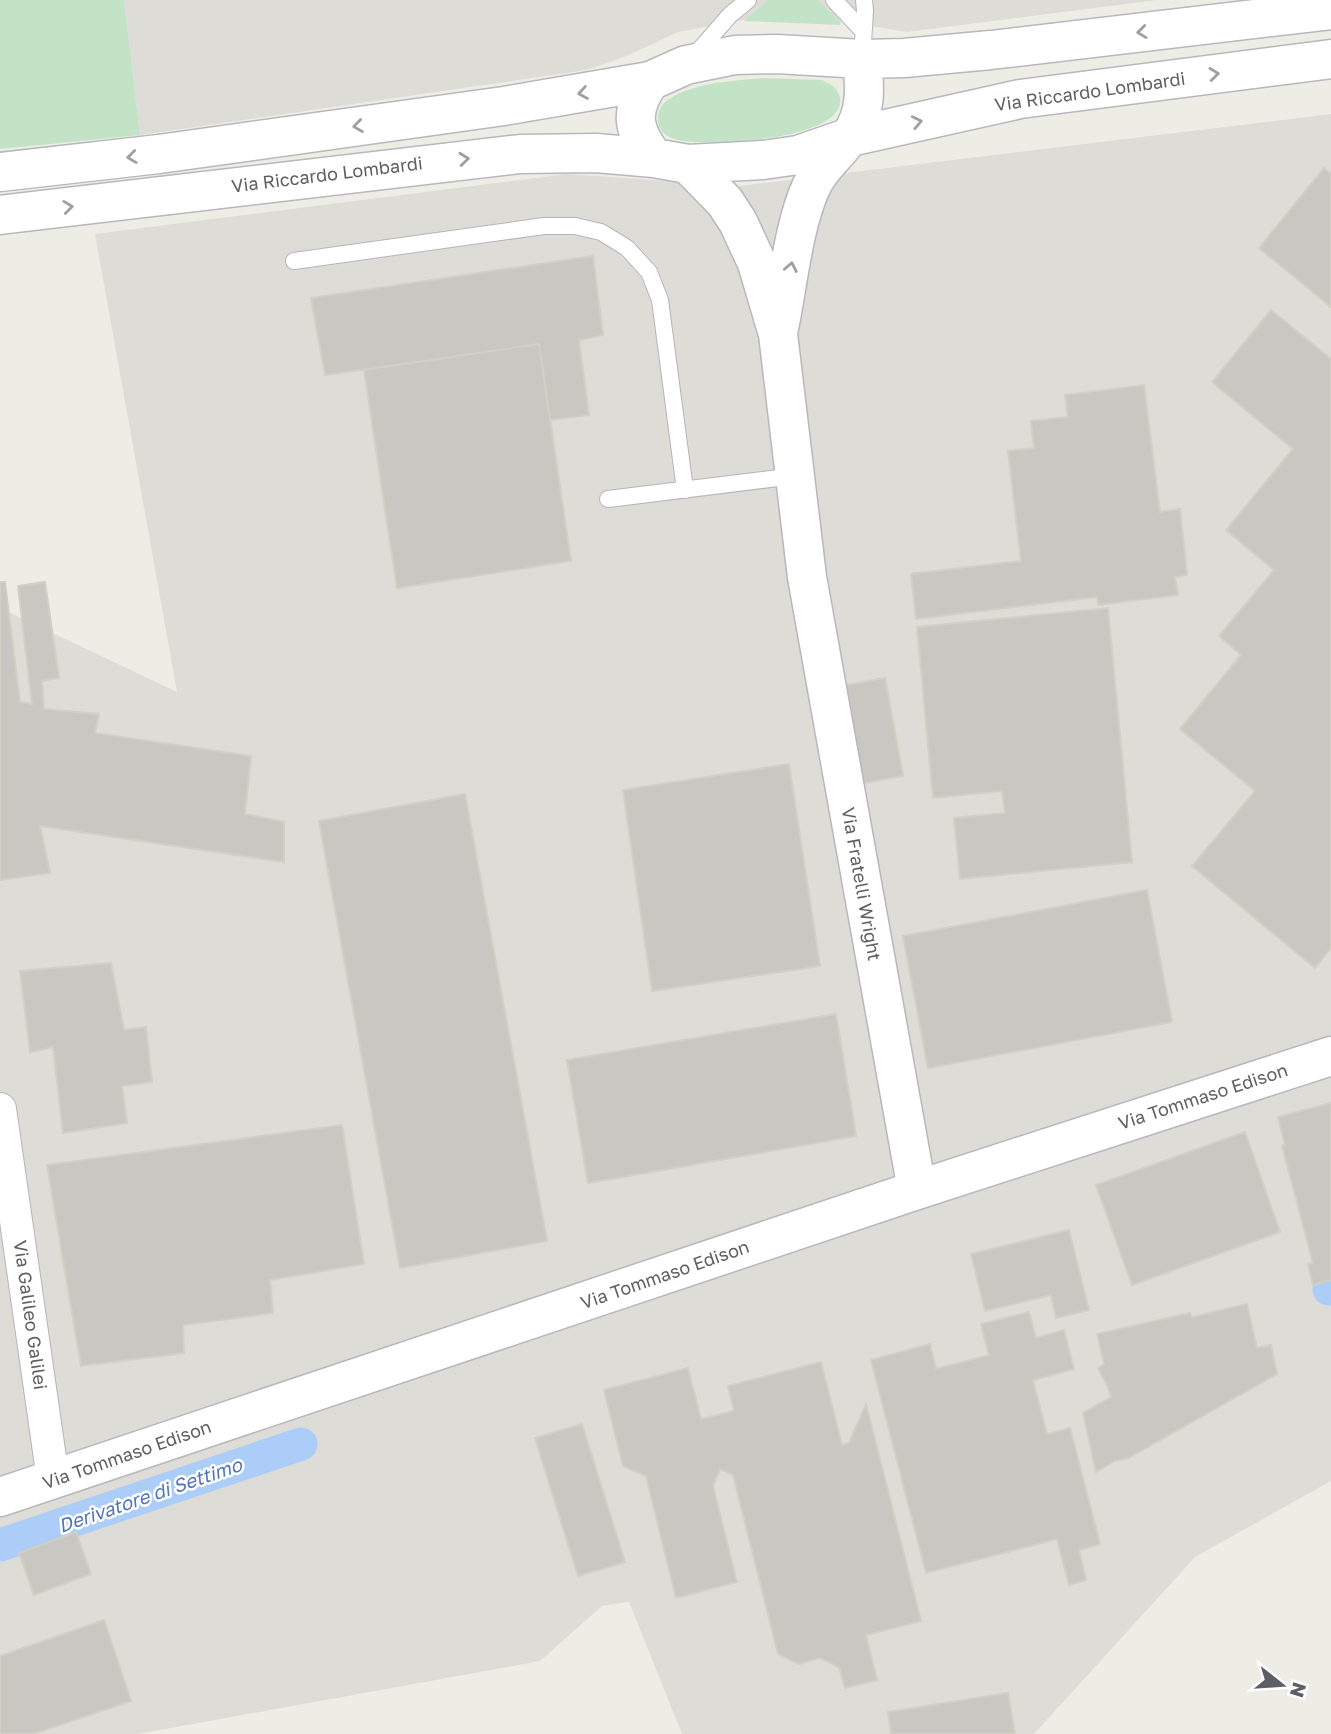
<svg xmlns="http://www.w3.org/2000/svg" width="1331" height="1734" viewBox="0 0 1331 1734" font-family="'Golos Text',sans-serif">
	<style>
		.industrial { fill: #dddcd7 }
		.green { fill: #c3e3c7 }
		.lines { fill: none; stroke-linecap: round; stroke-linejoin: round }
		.canal { stroke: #abcdf8; stroke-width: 33 }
		.building { fill: #c9c7c2; stroke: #d2cfc4; stroke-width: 2 }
		.lane-casing { stroke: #b5b6bb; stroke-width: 18 }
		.street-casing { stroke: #b5b6bb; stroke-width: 34 }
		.secondary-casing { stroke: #b6b8be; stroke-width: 41 }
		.lane { stroke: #fff; stroke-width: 16 }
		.street { stroke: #fff; stroke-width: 32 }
		.secondary { stroke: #fff; stroke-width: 38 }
		.oneway { stroke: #9e9fa2 }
		.labels { text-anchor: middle; stroke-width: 5; stroke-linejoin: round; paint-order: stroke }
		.street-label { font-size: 18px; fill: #5d5f64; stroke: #fff }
		.water-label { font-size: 19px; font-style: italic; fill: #4f76ba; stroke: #fff }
	</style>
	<rect width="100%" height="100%" fill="#eeede5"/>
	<path class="industrial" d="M124,0H1158L907,32L831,19H749L678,32L629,55L587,70L140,135Z
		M1331,114V1481L1195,1557L1034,1734H682L629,1602L602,1606L540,1661L138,1734H0V608L177,692L95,234L568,174L739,186Z"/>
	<path class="green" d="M0,0H124L140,135L0,149Z
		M768,0H818L841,22L840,25L744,21Z
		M763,78L822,80C831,84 838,88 840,98C845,138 730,143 702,142C685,142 656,141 658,116C659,108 663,103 669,99C696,82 733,81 763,78Z"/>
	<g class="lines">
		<path class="canal" d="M1329,1289H1331
			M0,1545L301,1444"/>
	</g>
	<path class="building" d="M1324,168L1331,174V307L1259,248Z
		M593,256L603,335L579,340L589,415L550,420L539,344L325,375L311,298Z
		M1271,310L1331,359V948L1315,968L1192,866L1255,791L1180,729L1241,655L1219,636L1274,570L1226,530L1293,449L1212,382Z
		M539,344L571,561L397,588L364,370Z
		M1144,385L1160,512L1180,509L1187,575L1175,577L1178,595L1098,605L1097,597L916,619L911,574L1021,561L1008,451L1034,448L1031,421L1068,417L1065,395Z
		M0,582H5L20,702L32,704L18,586L45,582L59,678L42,681L44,709L99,714L95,733L251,756L245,814L284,822V862L40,826L50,873L0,880Z
		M1108,608L1132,862L960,879L954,818L1005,813L1002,791L933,798L917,627Z
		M885,678L903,776L847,786L830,688Z
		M789,764L820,966L652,991L623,790Z
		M465,794L547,1241L400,1268L319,821Z
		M1147,890L1172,1022L928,1068L903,936Z
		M111,963L124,1030L146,1027L152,1082L122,1086L127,1123L63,1133L53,1047L30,1052L20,971Z
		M836,1014L856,1136L588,1183L567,1060Z
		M1331,1103V1280L1313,1285L1308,1264L1313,1263L1282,1146L1285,1145L1278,1117Z
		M342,1125L364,1264L270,1280L273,1313L183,1325L184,1353L81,1366L47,1165Z
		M1245,1132L1280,1232L1132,1285L1096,1185Z
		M1069,1230L1089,1310L1056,1318L1051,1295L985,1311L971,1254Z
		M1247,1304L1257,1348L1271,1345L1277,1374L1128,1458L1115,1461L1096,1472L1083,1413L1111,1397L1108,1387L1098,1368L1104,1364L1097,1334L1190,1313L1192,1317Z
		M1029,1312L1036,1338L1064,1330L1074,1369L1033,1380L1047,1434L1070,1428L1100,1544L1079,1550L1086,1580L1069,1585L1057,1539L926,1573L871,1360L930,1344L936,1369L989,1355L981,1324Z
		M821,1362L842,1445L849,1443L866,1404L921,1621L866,1635L877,1680L845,1688L839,1667L820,1658L799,1664L778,1654L733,1475L720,1469L713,1486L737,1582L676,1598L646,1476L623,1466L604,1390L688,1368L701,1419L734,1411L728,1386Z
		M582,1424L625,1562L578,1576L535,1438Z
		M76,1532L91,1574L34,1595L19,1553Z
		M104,1620L131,1701L33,1734H0V1656Z
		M1008,1693L1015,1734H891L888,1712Z"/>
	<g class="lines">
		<g class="lane-casing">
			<path id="lane" d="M834,0L863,31
				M694,56L730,15L748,0
				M862,59L865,11L864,0
				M294,261L544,226H575L601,232L627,248L649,272L660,300L685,490
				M608,499L795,476"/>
		</g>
		<g class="street-casing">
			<path id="street" d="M0,1109L53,1479"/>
		</g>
		<g class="secondary-casing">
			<path id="secondary" d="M650,81C629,111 632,130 654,158
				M688,164L725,202L738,222L757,263L778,334L807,577L917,1190
				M0,172L159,154L504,106L650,81L686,65L735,55L777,54L862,59L904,58L991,50L1331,10
				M0,215L520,154L596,153L654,158L688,164L763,160L798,155L850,137L1020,99L1331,59
				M779,328C788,285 793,227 811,187C820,166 838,154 850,136C867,113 865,87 862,59
				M0,1497L917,1190L1331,1056"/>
		</g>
		<use href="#lane" class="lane"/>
		<use href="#street" class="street"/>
		<use href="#secondary" class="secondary"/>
	</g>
	<defs><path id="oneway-chevron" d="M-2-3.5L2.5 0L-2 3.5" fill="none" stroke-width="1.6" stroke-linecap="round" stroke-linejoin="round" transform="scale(1.75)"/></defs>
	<g class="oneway">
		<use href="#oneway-chevron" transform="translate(1142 32) rotate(173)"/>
		<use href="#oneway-chevron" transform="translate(1214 74) rotate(-7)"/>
		<use href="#oneway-chevron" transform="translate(583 93) rotate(170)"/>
		<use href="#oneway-chevron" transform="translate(917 122) rotate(-12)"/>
		<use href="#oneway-chevron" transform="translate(358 126) rotate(172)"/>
		<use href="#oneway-chevron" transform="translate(132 157) rotate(173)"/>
		<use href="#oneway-chevron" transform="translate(464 159) rotate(-6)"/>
		<use href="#oneway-chevron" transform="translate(68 207) rotate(-7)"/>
		<use href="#oneway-chevron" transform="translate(791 267) rotate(-79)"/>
	</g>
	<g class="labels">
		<g class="street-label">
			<text transform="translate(1090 92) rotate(-8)" y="6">Via Riccardo Lombardi</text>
			<text transform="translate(327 175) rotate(-7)" y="6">Via Riccardo Lombardi</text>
			<text transform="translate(861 884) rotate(80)" y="6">Via Fratelli Wright</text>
			<text transform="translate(1203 1097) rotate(-18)" y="6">Via Tommaso Edison</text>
			<text transform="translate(665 1275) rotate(-19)" y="6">Via Tommaso Edison</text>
			<text transform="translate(30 1315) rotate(82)" y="6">Via Galileo Galilei</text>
			<text transform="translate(127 1455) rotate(-19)" y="6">Via Tommaso Edison</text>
		</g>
		<g class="water-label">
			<text transform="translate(150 1495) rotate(-19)" y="7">Derivatore di Settimo</text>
		</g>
	</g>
	<g transform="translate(1282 1685) rotate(107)" stroke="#ffffff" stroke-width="5" paint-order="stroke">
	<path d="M0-5L12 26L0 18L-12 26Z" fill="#5d5f64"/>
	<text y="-10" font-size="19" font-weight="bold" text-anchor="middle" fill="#5d5f64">N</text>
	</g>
</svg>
